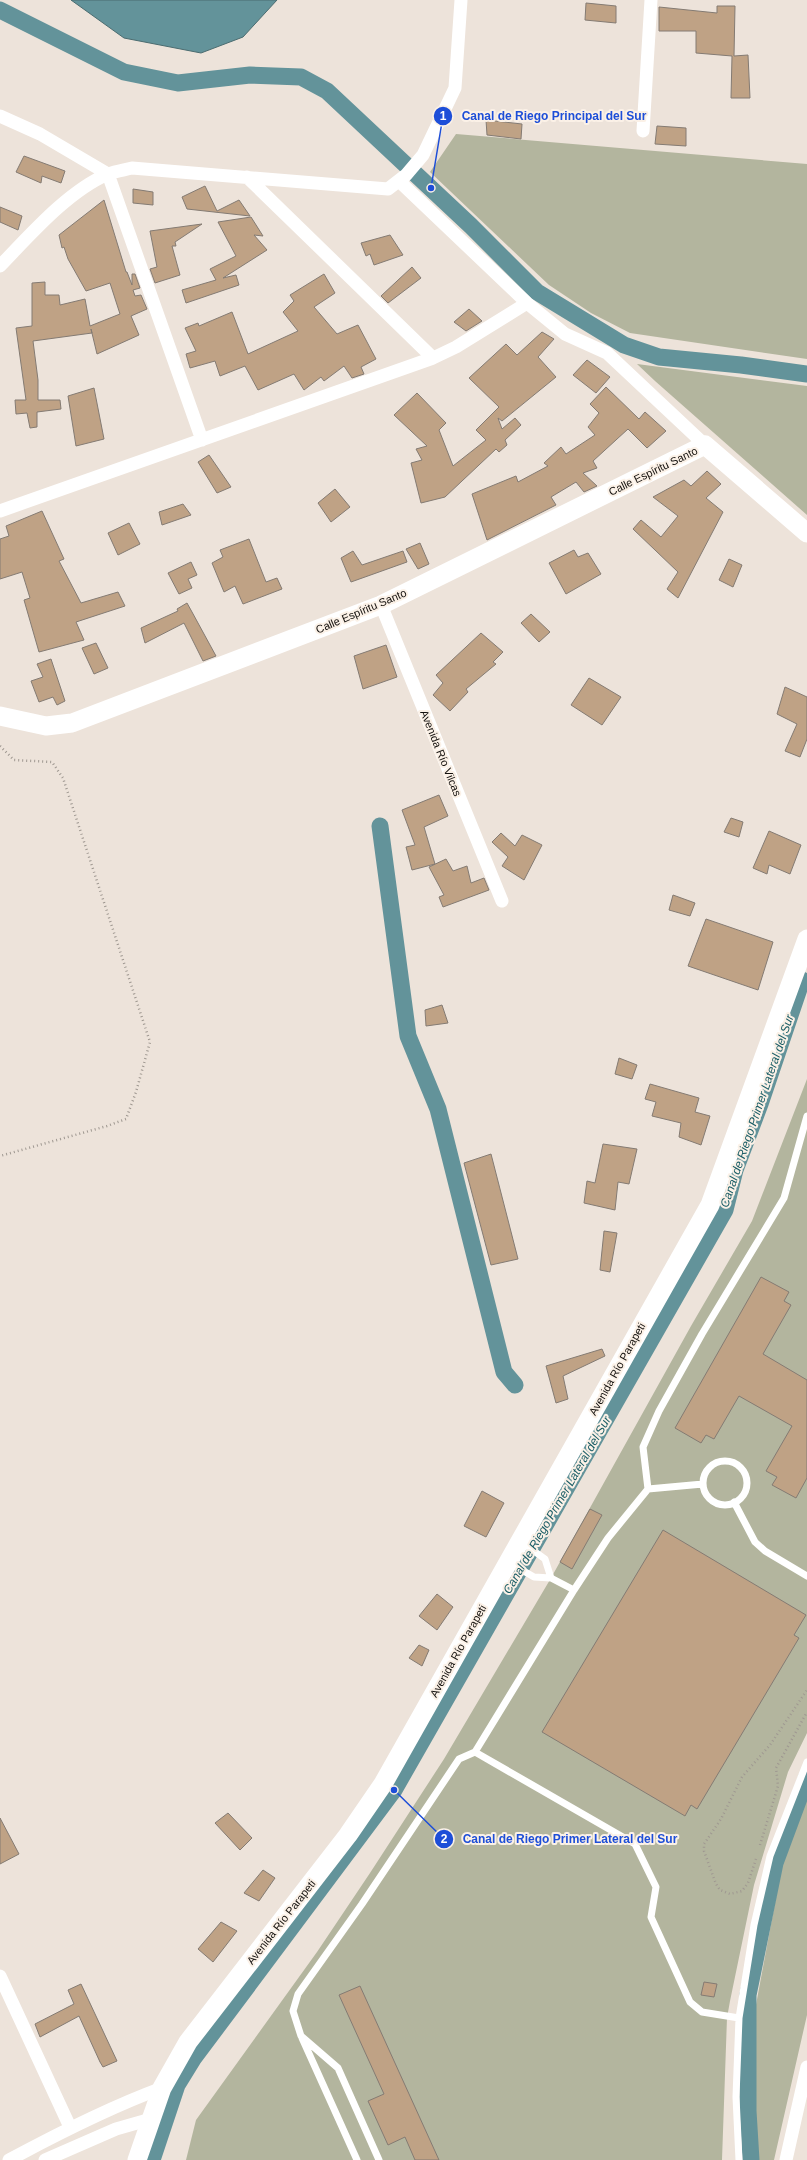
<svg xmlns="http://www.w3.org/2000/svg" width="807" height="2160" viewBox="0 0 807 2160" font-family="Arial,sans-serif">
	<style>
		.green { fill: #b3b59e }
		.water { fill: #63939a; stroke: #4b6c70 }
		.lines { fill: none; stroke-linecap: round; stroke-linejoin: round }
		.canal { stroke: #63939a; stroke-width: 17 }
		.building { fill: #bfa285; stroke: #847b73 }
		.path { stroke: #9f9891; stroke-width: 2.5; stroke-dasharray: 1 3; stroke-linecap: butt }
		.lane { stroke: #fff; stroke-width: 7 }
		.street { stroke: #fff; stroke-width: 13 }
		.secondary { stroke: #fff; stroke-width: 19 }
		.labels { text-anchor: middle; stroke-width: 4; stroke-linejoin: round; paint-order: stroke }
		.street-label { font-size: 11px; fill: #13100d; stroke: #fbf1e7 }
		.water-label { font-size: 12px; font-style: italic; fill: #175b64; stroke: #fbf1e7 }
		.leader { fill: none; stroke: #1d4ed8; stroke-width: 1.5 }
		.callout-dot { fill: #1d4ed8; stroke: #fbf1e7; stroke-width: 1.5 }
		.mark-label { font-size: 12px; text-anchor: middle; font-weight: bold; fill: #fff }
		.callout-label { font-size: 12px; text-anchor: middle; font-weight: bold; fill: #1d4ed8; stroke: #fbf1e7; stroke-width: 4; stroke-linejoin: round; paint-order: stroke }
	</style>
	<rect width="100%" height="100%" fill="#ede3da"/>
	<path class="green" d="M456,134L807,164V359L630,333L591,313L549,285L430,172Z
		M637,364L807,386V515L655,381Z
		M807,1079V1733L788,1772L754,1885L730,2001L727,2018L722,2160H186L196,2120L317,1952L370,1873L444,1759L551,1578L691,1326L752,1221Z
		M807,1795V2015L774,2160H756L753,2062L755,2010L782,1865Z"/>
	<path class="water" d="M71,0H277L243,37L201,53L124,38Z"/>
	<g class="lines">
		<path class="canal" d="M0,10L124,72L178,83L250,75L301,77L327,91L471,226L537,292L624,345L659,357L741,365L807,374
			M380,826L408,1036L438,1109L504,1372L515,1385
			M152,2160L177,2085L193,2059L394,1790L725,1210L735,1170L760,1104L802,980
			M751,2160L748,2111V1995L775,1863L807,1777"/>
	</g>
	<path class="building" d="M586,3L616,6V23L585,20Z
		M717,6H735L734,56L748,55L750,98H731L732,56L696,53V31H659V7L717,13Z
		M486,120L522,124L521,139L487,135Z
		M657,126L686,128V146L655,144Z
		M24,156L65,171L61,183L42,176L41,183L16,172Z
		M205,186L217,211L239,200L250,216L187,209L182,197Z
		M133,189L153,192V205L133,203Z
		M104,200L126,272H127L132,285V274H135L140,288L133,290L135,296L141,295L147,309L131,316L139,335L97,354L91,329L92,333L33,341L38,380V400H60L61,409L37,412V427L30,428L27,413L16,414L15,400H26L16,328L32,326V283L45,282V295H59L60,305L85,299L90,326L120,314L110,283L86,291L68,259L64,247L62,248L59,235Z
		M0,207L22,216L18,230L0,222Z
		M251,217L263,236L254,235L267,250L223,278L236,275L239,285L186,303L182,290L216,280L210,269L236,256L218,222Z
		M202,224L175,242L176,246H172L180,275L155,283L150,269L157,267L150,231Z
		M390,235L403,255L374,265L370,254L366,256L361,243Z
		M412,267L421,278L388,303L381,296Z
		M324,274L335,293L314,307L337,334L358,325L376,359L361,367L364,374L352,378L344,366L324,381L321,377L304,390L294,374L258,390L245,366L220,376L215,361L190,368L186,354L196,351L185,328L198,323L199,326L232,312L248,354L298,331L283,312L294,301L290,295Z
		M469,309L482,321L466,331L454,322Z
		M542,332L554,339L538,357L556,377L502,421L498,418L502,429L515,418L521,425L505,440L507,445L499,452L496,449L445,497L421,503L411,463L422,460L416,449L427,446L394,415L417,393L446,423L439,430L453,466L486,440L476,430L499,407L469,378L506,344L517,355Z
		M587,360L610,377L596,393L573,375Z
		M606,387L639,419L645,412L666,431L647,448L628,429L593,461L597,468L583,473L597,486L584,492L576,482L551,497L556,505L487,540L472,494L516,476L518,482L548,466L544,463L561,447L566,454L595,435L588,427L599,413L590,404Z
		M94,388L104,439L76,446L68,396Z
		M209,455L231,487L217,493L198,462Z
		M707,471L721,484L706,498L723,512L678,598L667,589L678,572L633,529L641,520L661,537L678,516L653,497L684,480L691,486Z
		M335,489L350,507L331,522L318,503Z
		M183,504L191,515L162,525L159,512Z
		M42,511L64,559L59,561L81,603L118,592L125,606L76,622L84,640L39,652L24,600L30,598L22,572L0,579V539L9,536L6,526Z
		M129,523L140,544L118,555L108,533Z
		M249,539L266,582L277,578L282,589L243,604L235,586L224,592L212,563L223,557L220,550Z
		M420,543L429,564L418,569L406,549Z
		M574,550L578,557L588,553L601,574L566,594L549,563Z
		M353,551L362,565L403,551L407,562L351,582L341,558Z
		M729,559L742,565L733,587L719,580Z
		M191,562L197,575L188,579L192,588L179,594L168,573Z
		M187,603L192,612L216,656L203,661L184,623L145,643L141,628L178,611L177,609Z
		M531,614L550,632L539,642L521,623Z
		M481,633L503,652L493,662L496,664L466,689L468,692L450,711L433,695L443,683L436,675Z
		M96,643L108,668L94,674L82,648Z
		M386,645L397,677L363,689L354,656Z
		M51,659L65,701L57,705L53,697L39,702L31,681L43,677L37,664Z
		M589,678L621,697L602,725L571,705Z
		M785,687L807,697V739L800,757L785,751L797,724L777,714Z
		M439,795L448,816L424,827L435,864L412,870L406,847L415,845L402,810Z
		M731,818L743,822L739,837L724,832Z
		M769,831L801,845L790,874L769,865L767,874L753,868Z
		M501,833L515,846L522,835L542,845L524,880L502,866L508,857L492,842Z
		M446,859L453,871L467,866L471,883L484,878L489,890L443,907L439,897L444,895L429,867Z
		M673,895L695,903L690,916L669,910Z
		M706,919L773,942L758,990L688,966Z
		M442,1005L448,1023L426,1026L425,1010Z
		M619,1058L637,1065L632,1079L615,1074Z
		M650,1084L699,1098L695,1112L710,1116L701,1145L679,1137L681,1123L652,1116L656,1102L645,1099Z
		M603,1144L637,1149L629,1184L618,1182L615,1210L584,1203L587,1181L595,1183Z
		M491,1154L518,1259L491,1265L464,1163Z
		M604,1231L617,1233L610,1272L600,1270Z
		M761,1277L789,1292L784,1301L791,1305L763,1354L807,1380V1478L796,1498L772,1485L777,1477L766,1471L792,1426L739,1396L714,1439L706,1435L701,1443L675,1428Z
		M602,1349L605,1356L563,1376L568,1399L556,1403L546,1366Z
		M482,1491L504,1503L486,1537L464,1526Z
		M590,1509L602,1515L572,1569L560,1562Z
		M663,1530L806,1615L794,1635L799,1638L697,1809L691,1805L685,1816L542,1732Z
		M437,1594L453,1607L437,1630L419,1616Z
		M419,1645L429,1650L422,1666L409,1658Z
		M228,1813L252,1838L240,1850L215,1823Z
		M0,1818L19,1854L0,1864Z
		M263,1870L275,1878L259,1901L244,1893Z
		M221,1922L237,1931L213,1962L198,1949Z
		M704,1982L717,1984L714,1997L701,1995Z
		M81,1984L117,2061L103,2067L100,2062L79,2016L40,2037L35,2024L74,2004L68,1990Z
		M360,1986L439,2160H415L405,2137L388,2145L368,2101L384,2094L339,1995Z"/>
	<g class="lines">
		<path class="path" d="M0,746L14,760L52,762L63,778L150,1042L136,1092L126,1119L107,1126L0,1156
			M760,1845L778,1786L776,1768L807,1712
			M756,1859L748,1883L742,1891L730,1894L720,1890L716,1884L704,1851V1844L721,1819L742,1777L770,1745L807,1690"/>
		<path class="lane" d="M703 1483a22 22 0 1 1 44 0a22 22 0 1 1-44 0Z
			M648,1489L703,1484
			M734,1502L755,1542L765,1551L807,1576
			M508,1562L534,1577L551,1578L545,1559L520,1541
			M551,1578L574,1590
			M475,1752L635,1844L656,1887L651,1917L690,2002L702,2012L739,2018
			M302,2038L357,2160
			M379,2160L338,2068L301,2036L293,2011L298,1994L362,1904L459,1759L475,1752L574,1590L608,1538L648,1489L643,1447L659,1411L702,1334L784,1198L807,1116
			M739,2160L736,2097L739,2018L754,1925L770,1856L807,1762"/>
		<path class="street" d="M0,116L40,134L108,174L202,440
			M643,131L651,0
			M247,177L433,358
			M399,181L527,303L565,334L607,353L705,445
			M0,266C30,235 68,191 108,174C116,171 124,170 132,168L388,189L406,175L423,155L455,88L461,0
			M0,511L433,358L456,347L527,303
			M381,605L502,901
			M0,1976L70,2127
			M9,2160C59,2133 108,2108 162,2088
			M45,2160L116,2129L151,2119
			M786,2160L807,2067"/>
		<path class="secondary" d="M0,716L46,726L72,723L381,605L705,445L807,533
			M137,2160L162,2088L188,2042L348,1835L383,1784L710,1205L807,939"/>
	</g>
	<g class="labels">
		<g class="street-label">
			<text transform="translate(653 471) rotate(-26)" y="4">Calle Espíritu Santo</text>
			<text transform="translate(361 611) rotate(-23)" y="4">Calle Espíritu Santo</text>
			<text transform="translate(441 753) rotate(68)" y="4">Avenida Río Vilcas</text>
			<text transform="translate(617 1369) rotate(-61)" y="4">Avenida Río Parapeti</text>
			<text transform="translate(458 1651) rotate(-61)" y="4">Avenida Río Parapeti</text>
			<text transform="translate(281 1922) rotate(-52)" y="4">Avenida Río Parapeti</text>
		</g>
		<g class="water-label">
			<text transform="translate(757 1111) rotate(-71)" y="4">Canal de Riego Primer Lateral del Sur</text>
			<text transform="translate(557 1505) rotate(-60)" y="4">Canal de Riego Primer Lateral del Sur</text>
		</g>
	</g>
	<path class="leader" d="M431 188L443 116M394 1790L444 1839"/>
	<g class="callout-dot">
		<circle cx="431" cy="188" r="4"/>
		<circle cx="394" cy="1790" r="4"/>
		<circle cx="443" cy="116" r="10"/>
		<circle cx="444" cy="1839" r="10"/>
	</g>
	<g class="mark-label">
		<text x="443" y="120">1</text>
		<text x="444" y="1843">2</text>
	</g>
	<g class="callout-label">
		<text x="554" y="120">Canal de Riego Principal del Sur</text>
		<text x="570" y="1843">Canal de Riego Primer Lateral del Sur</text>
	</g>
</svg>
